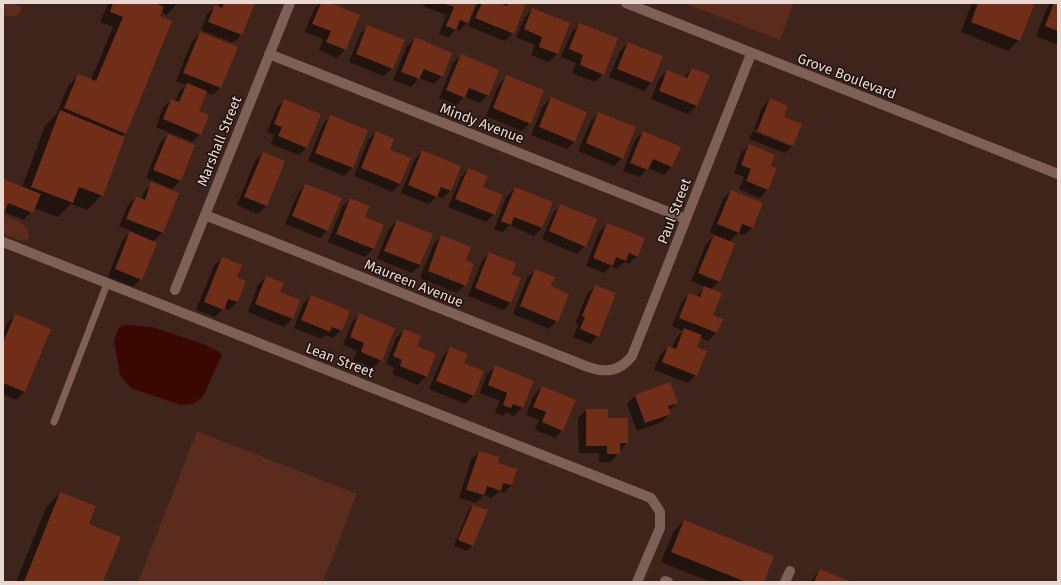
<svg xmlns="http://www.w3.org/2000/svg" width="1061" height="585" viewBox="0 0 1061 585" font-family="'Fira Sans',sans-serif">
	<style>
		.green { fill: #5b2c1d }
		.water { fill: #3a0800 }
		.shadow { fill: #0007 }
		.building { fill: #702d17 }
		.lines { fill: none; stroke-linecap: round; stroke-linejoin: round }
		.lane { stroke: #7f6057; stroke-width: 7 }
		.street { stroke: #7f6057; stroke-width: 10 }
		.labels { text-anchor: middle; stroke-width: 3; stroke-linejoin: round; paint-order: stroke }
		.street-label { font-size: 14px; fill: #ead8d2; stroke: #1d110d }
	</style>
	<rect width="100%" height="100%" fill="#3f241c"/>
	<path class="green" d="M3,3H12L22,7L18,15L10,17L3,14Z
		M684,3H794L780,40Z
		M3,215C16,221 32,223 28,240H19L3,234Z
		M197,431L357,494L323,582H138Z"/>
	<path class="water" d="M127,325L152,327L206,345L222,354L203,397L193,404L181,405L131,388L120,375L114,341L119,327Z"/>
	<path class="shadow" d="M108,3H177L167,15L161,12L125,133L121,137L102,195L87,210L71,204L58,217L34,208L24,220L4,212L3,214V180L22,187L45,126L56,115L68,86L79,75L91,80L113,27L100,22Z
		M220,3H254L241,35L233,43L201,30L207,14L215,7L218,8Z
		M320,3H327L359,16L345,50L337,58L319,50L323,39L305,32L314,9Z
		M424,3H475L467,23L459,31L456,29L448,37L439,34L446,15L423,6Z
		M479,3H496L503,6L505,3H525L513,33L505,41L468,26L476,6Z
		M972,3H1034L1019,40L1008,51L961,32Z
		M1049,3H1058V45L1036,36Z
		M532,9L569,24L557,54L549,62L531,55L535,45L516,37L525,17Z
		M580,24L603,74L595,82L572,73L576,63L561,57L572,32Z
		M368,27L392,68L384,76L349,62L360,34Z
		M200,33L220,88L213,95L205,92L197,112L200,134L192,142L156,127L163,108L171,100L175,102L179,92L186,85L176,81L192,41Z
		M415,38L442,76L434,84L419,78L411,87L393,80L407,46Z
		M628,43L651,83L644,91L609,77L620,51Z
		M461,56L488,95L480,103L464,97L456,105L439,98L453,63Z
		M692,69L696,106L688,114L651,99L659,79L667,71L683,78Z
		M507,76L530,123L522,131L486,116L499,84Z
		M551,98L575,141L567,149L531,135L543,106Z
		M284,100L307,147L299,155L271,144L274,135L267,132L277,108Z
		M770,100L783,117L793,145L785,153L749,139L753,131L790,146V143L754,129L762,108Z
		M599,113L622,158L614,166L578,151L591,121Z
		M331,116L352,168L344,176L308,161L323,124Z
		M376,132L389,150L400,184L392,192L354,176L368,140Z
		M643,132L679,147L671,167L664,175L648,168L640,177L623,171L635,140Z
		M168,135L194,145L180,181L172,189L146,178L160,143Z
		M749,145L770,166L776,169L767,190L759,198L739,189L744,177L734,173L741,153Z
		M422,151L460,166L450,191L442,198L437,196L429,204L401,193L415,159Z
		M263,153L284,161L266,206L258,214L237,205L255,161Z
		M468,169L482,187L494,214L486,222L448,207L461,177Z
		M152,184L177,194L162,233L153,242L141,279L133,287L108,277L122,241L131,231L119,226L128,205L136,197L141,199L144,192Z
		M305,185L328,230L320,238L285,224L298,193Z
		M515,188L542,228L534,236L509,225L502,232L494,229L507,196Z
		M731,191L752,228L744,235L738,233L729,242L734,244L719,282L711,290L712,315L721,319L716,333L708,341L700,337L696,347V375L688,383L654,370L660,355L668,347L672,348L677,337L683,331L672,326L682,302L690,294L696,297L705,287L691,281L706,244L715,235L710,232L723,199Z
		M350,199L364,218L373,249L365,257L328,242L342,207Z
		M560,205L585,246L577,254L542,239L553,213Z
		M397,221L420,265L412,273L377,259L389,229Z
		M607,224L637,256L629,264L624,262L617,269L611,266L604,273L586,266L599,232Z
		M442,236L464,261L465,285L457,293L420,278L434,244Z
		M489,254L510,275L511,302L503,310L468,296L482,261Z
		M222,258L236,278L245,281L237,302L229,310L224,308L215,317L196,310L214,266Z
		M535,270L549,287L557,321L549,329L513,314L527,278Z
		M266,277L279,293L299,301L292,319L284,327L248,312L258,285Z
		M595,286L598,336L590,344L573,337L578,325L575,324L587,294Z
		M311,296L341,330L333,338L325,335L321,339L294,328L303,304Z
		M360,314L381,360L373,368L353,360L357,351L343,345L352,322Z
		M15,316L50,330L24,392L16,400L3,394V334L7,323Z
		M404,330L426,377L418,385L392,374L395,368L386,364L396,338Z
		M451,348L463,364L482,372L473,396L465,404L429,389L443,356Z
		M495,367L533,382L522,408L514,416L506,412L503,416L495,413L500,401L480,393L487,374Z
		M542,387L562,430L555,438L535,430L539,420L526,415L534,395Z
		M635,396L677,403L668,411L669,414L662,422L637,431L627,404Z
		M586,410L607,419L627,442L611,462H599V453H579L578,418Z
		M479,452L496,463L511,485L504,493L499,491L492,498L483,495L476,503L459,498L471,460Z
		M60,493L87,525L102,582H16L46,508Z
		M473,506L472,546L467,551L454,546L468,511Z
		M684,521L762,582H710L661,562L674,531Z
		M820,570L848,582H810Z"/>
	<path class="building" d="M113,3H155L164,7L160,16L172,21L126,134L64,108L78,74L96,81L123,17L110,12Z
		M224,3H255L242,35L208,22L215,5L222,8Z
		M321,3H330L360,15L346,50L326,42L331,31L312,24Z
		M443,3H476L468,23L460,20L456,30L446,26L454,7Z
		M482,3H499L507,6L508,3H526L514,34L475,18Z
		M978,3H1035L1020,41L971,22Z
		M1054,3H1058V31L1045,26Z
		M532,8L570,23L558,54L539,47L542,37L524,29Z
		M579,23L618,38L604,75L580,65L583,55L569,49Z
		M367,25L405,40L393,69L356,54Z
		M200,32L238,47L221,88L183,73Z
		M415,37L452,53L443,77L424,69L419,79L401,72Z
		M628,42L663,56L652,83L617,69Z
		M461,54L499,70L489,96L469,88L465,98L446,90Z
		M692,68L710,75L697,106L659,91L667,70L687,78Z
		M506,75L544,90L531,124L493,108Z
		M187,83L207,91L199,111L209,115L201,135L163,119L171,99L179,102Z
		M551,97L587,112L575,142L539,127Z
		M770,98L788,106L784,117L802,124L793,146L757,131Z
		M284,99L321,114L307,148L278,136L282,127L274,124Z
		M60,110L125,137L103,196L79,187L73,203L31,187Z
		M598,112L636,127L623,159L586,143Z
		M330,115L368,130L353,168L315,153Z
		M376,131L394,139L390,150L411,158L400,184L361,168Z
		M643,131L681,147L672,167L653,159L648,170L630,163Z
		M168,134L195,145L181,181L153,170Z
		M749,144L775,155L771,166L777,168L768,190L746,181L751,169L741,165Z
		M422,150L461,166L451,191L441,187L437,197L408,185Z
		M263,152L285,161L267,206L244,197Z
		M468,168L488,176L483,187L503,195L495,215L455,199Z
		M3,179L41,194L33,213L8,203L3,216Z
		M151,182L179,193L163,233L126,219L136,196L145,200Z
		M305,184L342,198L328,231L292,216Z
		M515,187L553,202L542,228L514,217L511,225L501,221Z
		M731,190L763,203L753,228L742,224L739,233L717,224Z
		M350,198L370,206L365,217L384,225L374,249L336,234Z
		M560,204L597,219L586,247L549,231Z
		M397,220L433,234L420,265L384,251Z
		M607,223L645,238L638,257L629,253L626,261L616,257L613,266L593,258Z
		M130,231L157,243L142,280L115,269Z
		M441,235L471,247L466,260L474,264L466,286L428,271Z
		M714,235L735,243L720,282L698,273Z
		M489,252L516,263L512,274L521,278L511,303L475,288Z
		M222,257L242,265L237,277L246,281L238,302L228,299L224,310L204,302Z
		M535,269L555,277L551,286L569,294L558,322L520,306Z
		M266,276L284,283L280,292L300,300L293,319L255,304Z
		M595,285L616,293L599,337L580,329L585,317L582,316Z
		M704,286L722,293L713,315L723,319L717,333L679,318L689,293L700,297Z
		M311,295L350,311L342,331L332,327L330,332L301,320Z
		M359,313L395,328L382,361L361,352L364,343L350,337Z
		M15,314L51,329L25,392L3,383V343Z
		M684,328L702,335L697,347L707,351L697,376L662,362L668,346L676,349Z
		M404,329L421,336L417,346L436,354L427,377L400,366L402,360L393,356Z
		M450,347L468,354L464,363L484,371L474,396L436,381Z
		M495,365L534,381L523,408L513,404L511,408L503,405L507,393L488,385Z
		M670,382L678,403L668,406L671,414L645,423L635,395Z
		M542,386L576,400L563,431L542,422L546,412L533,407Z
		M586,409H608V418H628V443H620V454H607V446H586Z
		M479,451L499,457L498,463L517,469L512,485L503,483L501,491L487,486L484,495L466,490Z
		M60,492L96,506L89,524L121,537L103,582H24Z
		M473,505L488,510L473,546L458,540Z
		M684,520L774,556L764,582H746L671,552Z
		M820,569L851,582H814Z"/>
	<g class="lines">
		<path class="lane" d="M54,422L107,284"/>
		<path class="street" d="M626,3L1058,174
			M269,54L686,219
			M205,215L588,367C606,373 619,372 632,356L751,54
			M3,242L651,498L660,512V528L637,582
			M175,290L290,3
			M665,581L668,582
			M785,582L790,571"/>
	</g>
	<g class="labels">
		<g class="street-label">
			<text transform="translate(847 76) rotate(21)" y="5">Grove Boulevard</text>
			<text transform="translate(482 123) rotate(21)" y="5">Mindy Avenue</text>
			<text transform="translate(219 141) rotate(-68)" y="5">Marshall Street</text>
			<text transform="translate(674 211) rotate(-69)" y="5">Paul Street</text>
			<text transform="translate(414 283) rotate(22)" y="5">Maureen Avenue</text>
			<text transform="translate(340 360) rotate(21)" y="5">Lean Street</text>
		</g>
	</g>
	<rect width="1061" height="585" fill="none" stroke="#ead8d2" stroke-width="8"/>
</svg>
